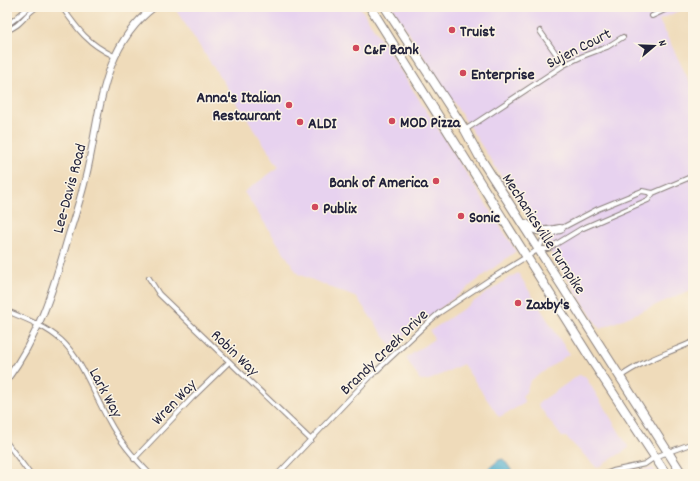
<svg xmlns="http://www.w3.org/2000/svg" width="700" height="481" viewBox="0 0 700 481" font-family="Dekko,sans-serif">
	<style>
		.built { fill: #e7d2ef }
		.water { fill: #4fadcd; stroke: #386884 }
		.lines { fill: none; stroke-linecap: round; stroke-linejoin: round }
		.street-casing { stroke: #887e7a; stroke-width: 6 }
		.secondary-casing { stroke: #887e7a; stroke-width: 8 }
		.highway-casing { stroke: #887e7a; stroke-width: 10 }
		.street { stroke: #fff; stroke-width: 4 }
		.secondary { stroke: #fff; stroke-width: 6 }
		.highway { stroke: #fff; stroke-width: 8 }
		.poi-dot { fill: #d1495b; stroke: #fcf5e5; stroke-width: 1.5 }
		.labels { text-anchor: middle; stroke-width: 3; stroke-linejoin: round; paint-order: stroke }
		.poi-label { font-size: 16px; font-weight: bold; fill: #22223b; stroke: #fcf5e5; text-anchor: start }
		.street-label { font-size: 16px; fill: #22223b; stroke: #fcf5e5 }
	</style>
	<rect width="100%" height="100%" fill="#fcf5e5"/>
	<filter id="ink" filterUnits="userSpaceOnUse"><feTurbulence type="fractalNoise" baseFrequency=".025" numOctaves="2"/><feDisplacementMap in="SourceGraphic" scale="8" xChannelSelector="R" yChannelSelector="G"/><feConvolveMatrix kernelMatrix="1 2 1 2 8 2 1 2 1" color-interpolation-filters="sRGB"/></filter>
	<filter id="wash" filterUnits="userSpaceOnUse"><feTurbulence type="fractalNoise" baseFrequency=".012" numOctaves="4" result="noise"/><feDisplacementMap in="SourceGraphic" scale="16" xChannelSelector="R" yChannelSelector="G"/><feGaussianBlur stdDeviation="0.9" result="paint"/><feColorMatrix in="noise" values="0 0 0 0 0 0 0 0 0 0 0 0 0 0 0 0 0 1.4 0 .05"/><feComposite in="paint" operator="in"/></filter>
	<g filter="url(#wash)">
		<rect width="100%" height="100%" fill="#efdbba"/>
		<path class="built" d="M174,7H360L516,251L391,346L357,298L298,274L244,192L279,167Z
			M392,7H688L659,20L693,89V289L600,329Z
			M518,273L569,354L530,381L526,392L522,396L525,403L499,417L463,364L432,379L425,381L420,380L406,358L434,339L430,331L509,278Z
			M579,375L585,376L629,448L597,468L566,437H562L538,405L540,402Z
			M653,468L657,474H619Z"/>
		<path class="water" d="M503,459L505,461L514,474H482L499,460Z"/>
	</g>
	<g filter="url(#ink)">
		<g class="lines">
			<g class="street-casing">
				<path id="street" d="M62,7C78,30 88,44 114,56
					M652,16L671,7
					M7,25L15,19L29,7
					M7,30C20,27 25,14 37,7
					M540,31L564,65
					M465,130L564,65L583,56L607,47L623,37
					M560,229L598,209L642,191L653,193
					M539,249L543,239L554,233
					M149,278L159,294L311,440
					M7,311C26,319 45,326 61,340C82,359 95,397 109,421C120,442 134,458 150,474
					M620,377C642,361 668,353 693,342
					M7,443L30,474
					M134,459L192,398L229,362
					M278,474L372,375L423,327L439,313L489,280L539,249H548L581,229L648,200L653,193L693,176
					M605,474L613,471L645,464L655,457L693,443"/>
			</g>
			<g class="secondary-casing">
				<path id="secondary" d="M7,379C38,338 53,290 67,241C73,221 80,201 85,180C101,118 98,50 154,7"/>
			</g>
			<g class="highway-casing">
				<path id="highway" d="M370,7L594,364L666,474
					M385,7L465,130L479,156L682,474
					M526,224C537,233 546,232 560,229"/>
			</g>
			<use href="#street" class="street"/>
			<use href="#secondary" class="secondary"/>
			<use href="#highway" class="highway"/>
		</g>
	</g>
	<g class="poi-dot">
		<circle cx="452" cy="30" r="4"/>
		<circle cx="356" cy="48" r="4"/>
		<circle cx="463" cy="73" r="4"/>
		<circle cx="289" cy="105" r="4"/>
		<circle cx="392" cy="121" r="4"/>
		<circle cx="300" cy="122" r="4"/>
		<circle cx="436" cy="181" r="4"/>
		<circle cx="315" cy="207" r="4"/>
		<circle cx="461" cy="216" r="4"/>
		<circle cx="518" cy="303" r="4"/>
	</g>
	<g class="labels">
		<g class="poi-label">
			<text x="460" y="36">Truist</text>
			<text x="364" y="54">C&amp;F Bank</text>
			<text x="471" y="79">Enterprise</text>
			<text x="281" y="102" text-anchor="end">Anna's Italian<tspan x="281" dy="18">Restaurant</tspan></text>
			<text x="400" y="127">MOD Pizza</text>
			<text x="308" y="128">ALDI</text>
			<text x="428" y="187" text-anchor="end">Bank of America</text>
			<text x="323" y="213">Publix</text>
			<text x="469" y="222">Sonic</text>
			<text x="526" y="309">Zaxby's</text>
		</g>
		<g class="street-label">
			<text transform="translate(578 47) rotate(-27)" y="6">Sujen Court</text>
			<text transform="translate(68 188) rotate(-75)" y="6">Lee-Davis Road</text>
			<text transform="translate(545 233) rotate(57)" y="6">Mechanicsville Turnpike</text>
			<text transform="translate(383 351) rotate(-44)" y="6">Brandy Creek Drive</text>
			<text transform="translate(236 352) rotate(44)" y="6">Robin Way</text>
			<text transform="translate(107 392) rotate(62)" y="6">Lark Way</text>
			<text transform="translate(173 401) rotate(-46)" y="6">Wren Way</text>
		</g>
	</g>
	<rect width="700" height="481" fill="none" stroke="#fcf5e5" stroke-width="24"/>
	<g transform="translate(654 46) rotate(71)" stroke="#fcf5e5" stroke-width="3" paint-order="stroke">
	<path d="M0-3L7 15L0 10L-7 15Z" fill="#22223b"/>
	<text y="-6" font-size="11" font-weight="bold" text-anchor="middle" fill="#22223b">N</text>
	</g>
</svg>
